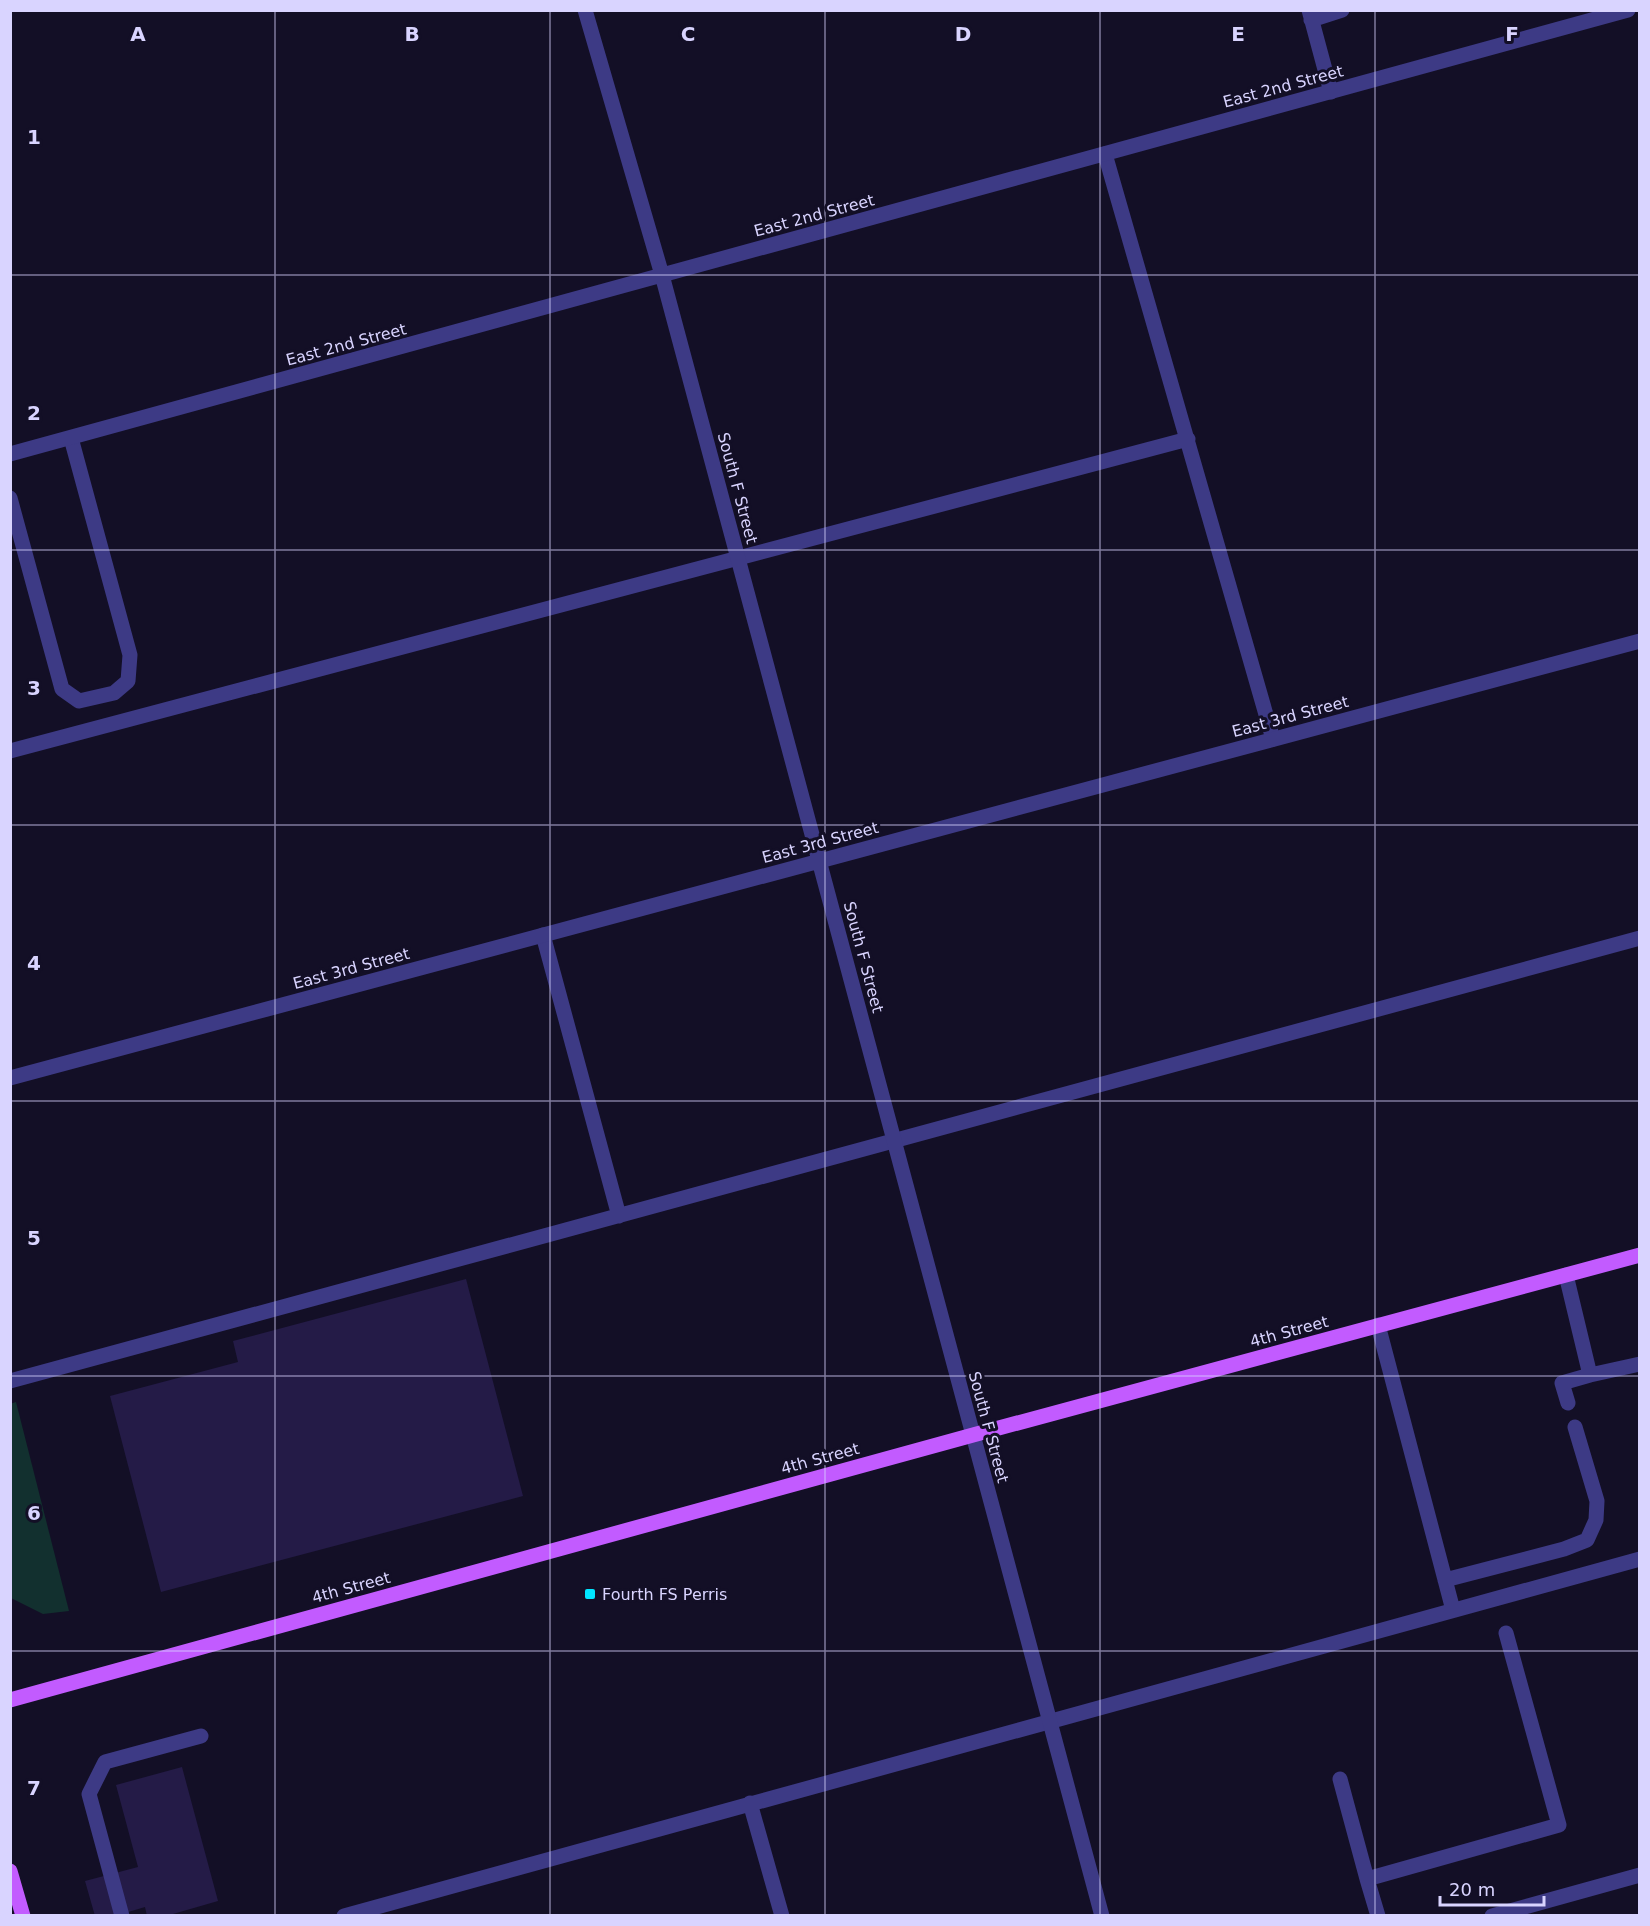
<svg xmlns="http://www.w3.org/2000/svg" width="1650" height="1926" viewBox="0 0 1650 1926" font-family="'DejaVu Sans',sans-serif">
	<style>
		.green { fill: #12302f }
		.building { fill: #241b47 }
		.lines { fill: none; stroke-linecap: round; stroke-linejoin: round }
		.lane { stroke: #3d3a85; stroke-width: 15 }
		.street { stroke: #3d3a85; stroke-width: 15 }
		.primary { stroke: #c25bff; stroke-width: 15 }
		.grid { fill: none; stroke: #d9d4ff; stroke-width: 1.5; stroke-opacity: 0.55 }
		.poi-dot { fill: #00e5ff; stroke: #130f26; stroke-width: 2 }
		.labels { text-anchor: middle; stroke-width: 6; stroke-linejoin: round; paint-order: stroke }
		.street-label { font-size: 16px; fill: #d9d4ff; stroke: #130f26 }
		.poi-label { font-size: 16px; fill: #d9d4ff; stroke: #130f26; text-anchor: start }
		.grid-label { font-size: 20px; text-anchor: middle; font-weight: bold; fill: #d9d4ff; stroke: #130f26; stroke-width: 6; stroke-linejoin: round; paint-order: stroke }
	</style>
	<rect width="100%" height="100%" fill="#130f26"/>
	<path class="green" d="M16,1402L69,1611L43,1614L11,1598L10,1404Z"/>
	<path class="building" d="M466,1279L523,1496L161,1592L110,1396L238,1362L233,1341Z
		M182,1767L218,1901L166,1916H147L145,1907L115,1916H95L85,1881L138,1867L116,1785Z"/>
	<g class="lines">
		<path class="lane" d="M1309,10L1331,92
			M1311,20L1342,10
			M1105,154L1273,739
			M10,498L62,689L79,701L114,693L128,681L130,655L71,438
			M10,751L1188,439
			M543,935L619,1216
			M1566,1275L1590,1375L1640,1364
			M1378,1325L1453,1610
			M10,1381L1640,938
			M1568,1403L1562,1383L1590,1375
			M1445,1580L1564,1549L1587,1540L1596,1520L1597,1501L1575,1427
			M1340,1779L1367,1879
			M750,1803L782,1916
			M122,1916L89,1794L105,1762L201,1736
			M344,1916L1640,1559
			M1378,1916L1367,1879L1559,1825L1506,1633"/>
		<path class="street" d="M585,10L662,275L1102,1916
			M10,454L1628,10
			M10,1078L1640,641
			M1492,1916L1640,1875"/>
		<path class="primary" d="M10,1700L973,1435L1640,1255
			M10,1871L23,1916"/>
	</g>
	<path class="grid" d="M275,10V1916M550,10V1916M825,10V1916M1100,10V1916M1375,10V1916M10,275H1640M10,550H1640M10,825H1640M10,1101H1640M10,1376H1640M10,1651H1640"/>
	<rect class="poi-dot" x="584" y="1588" width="12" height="12" rx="3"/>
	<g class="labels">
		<g class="street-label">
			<text transform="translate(1283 86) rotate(-15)" y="6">East 2nd Street</text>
			<text transform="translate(814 215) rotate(-15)" y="6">East 2nd Street</text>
			<text transform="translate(346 344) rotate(-15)" y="6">East 2nd Street</text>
			<text transform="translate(738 488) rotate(75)" y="6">South F Street</text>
			<text transform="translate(1290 716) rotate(-15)" y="6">East 3rd Street</text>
			<text transform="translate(820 842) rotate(-15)" y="6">East 3rd Street</text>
			<text transform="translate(864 957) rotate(75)" y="6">South F Street</text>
			<text transform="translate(351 968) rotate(-15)" y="6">East 3rd Street</text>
			<text transform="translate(1289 1331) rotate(-15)" y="6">4th Street</text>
			<text transform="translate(989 1427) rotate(75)" y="6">South F Street</text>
			<text transform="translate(820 1458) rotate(-15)" y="6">4th Street</text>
			<text transform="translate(351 1587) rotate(-15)" y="6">4th Street</text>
		</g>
		<g class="poi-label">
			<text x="602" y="1600">Fourth FS Perris</text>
		</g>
	</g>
	<g class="grid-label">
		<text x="138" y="41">A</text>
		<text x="412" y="41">B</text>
		<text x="688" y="41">C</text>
		<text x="963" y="41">D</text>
		<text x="1238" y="41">E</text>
		<text x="1512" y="41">F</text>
		<text x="34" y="144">1</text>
		<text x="34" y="420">2</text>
		<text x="34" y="695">3</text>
		<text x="34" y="970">4</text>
		<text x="34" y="1245">5</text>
		<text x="34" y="1520">6</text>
		<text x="34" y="1795">7</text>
	</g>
	<rect width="1650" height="1926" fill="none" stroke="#d9d4ff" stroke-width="24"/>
	<path d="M1440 1896v9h104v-9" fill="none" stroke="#d9d4ff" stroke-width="3"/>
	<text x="1449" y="1896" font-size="18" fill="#d9d4ff" stroke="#130f26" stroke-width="4.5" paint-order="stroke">20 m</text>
</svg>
